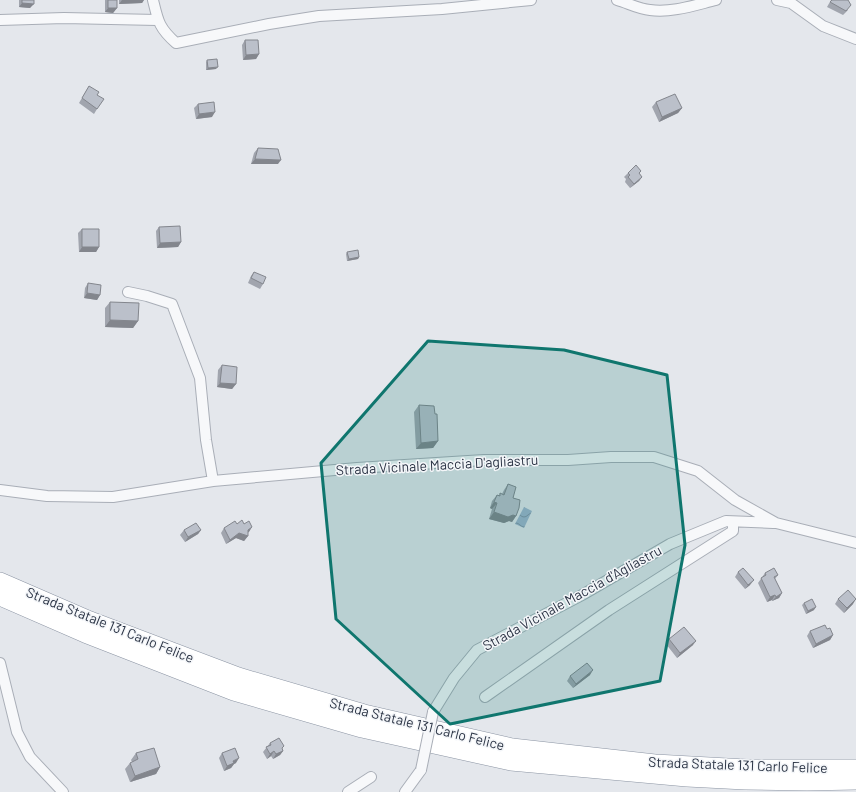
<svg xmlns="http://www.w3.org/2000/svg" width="856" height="792" viewBox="0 0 856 792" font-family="Barlow,sans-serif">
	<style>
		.water { fill: url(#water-waves) }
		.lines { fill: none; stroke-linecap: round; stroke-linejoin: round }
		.minor-casing { stroke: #a9aeb7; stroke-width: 12 }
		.trunk-casing { stroke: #8b94a3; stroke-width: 18 }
		.minor { stroke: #f7f8fa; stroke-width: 10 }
		.trunk { stroke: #fff; stroke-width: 17 }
		.minor-bridge-casing { stroke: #a9aeb7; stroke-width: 12; stroke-linecap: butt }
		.minor-bridge { stroke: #f7f8fa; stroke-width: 10 }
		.wall { fill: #a1a5ae }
		.shaded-wall { fill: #83868d }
		.building { fill: #bbc0ca; stroke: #83868d }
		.marked { fill: #0f766e; fill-opacity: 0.2; stroke: #0f766e; stroke-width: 3; stroke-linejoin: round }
		.labels { text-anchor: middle; stroke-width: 3; stroke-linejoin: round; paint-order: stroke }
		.street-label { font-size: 14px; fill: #2b3445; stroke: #f4f6f9 }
	</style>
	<defs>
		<pattern id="water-waves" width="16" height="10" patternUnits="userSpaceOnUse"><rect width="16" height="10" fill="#9fb4cc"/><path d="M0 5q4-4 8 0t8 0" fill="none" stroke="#8293a7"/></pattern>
	</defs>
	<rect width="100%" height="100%" fill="#e4e7ec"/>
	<path class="water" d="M524,507L532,511L524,528L515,524Z"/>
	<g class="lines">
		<g class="minor-casing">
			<path id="minor" d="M153,0C158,21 159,28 176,43L269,24L319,16L442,9L531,0
				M617,0C628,3 638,9 650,10C672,13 695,5 716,0
				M777,0L791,3L823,26L856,39
				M0,20L64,18L157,20
				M128,292L147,296L172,304L200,378L206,440L213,481
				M0,490L47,496L113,497L213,481L357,468L484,460H568L611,457H654L698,471L735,500L776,523L856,543
				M0,663L17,732L30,757L63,792
				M485,697L609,610L733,531V522
				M433,712L454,678L477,650L582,595L670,544L726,521L773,523
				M348,792L371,777
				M405,792L421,770"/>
		</g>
		<g class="trunk-casing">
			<path id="trunk" d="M0,581L90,620L238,676L364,713L512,747L655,763L746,768H856
				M0,597L85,634L234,692L362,729L511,762L687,778L745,781L807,782L856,781"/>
		</g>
		<use href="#minor" class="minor"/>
		<use href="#trunk" class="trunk"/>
		<g class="minor-bridge-casing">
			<path id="minor-bridge" d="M421,770L433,712"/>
		</g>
		<use href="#minor-bridge" class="minor-bridge"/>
	</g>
	<path class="wall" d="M19,0H34L30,8L19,7Z
		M105,0H117V8L113,13L105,12Z
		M119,0H144L142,3L119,4Z
		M831,0L848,10L843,15L827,7Z
		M245,40L259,54L256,59L243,60L242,45Z
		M207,60L216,69L206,70V62Z
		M89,86L97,95V109L94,114L79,103Z
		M656,102L682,108L678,113L659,122L652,107Z
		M198,104L212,117L196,119L194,108Z
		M258,148L278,164H251L254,153Z
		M641,171L639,174L642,177L639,181L630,188L625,182L626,179L624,177L628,173Z
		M159,227L181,242L178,247L157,248L156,231Z
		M82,229L99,247L96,252H79L78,233Z
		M347,252L359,257L358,259L347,261L346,254Z
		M254,272L263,284L260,289L248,283L251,276Z
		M88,283L100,295L97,300L84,298L85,288Z
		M110,302L138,321L133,328L105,327V308Z
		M222,365L236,384L232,389L217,387L218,370Z
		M419,405L435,414L438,441L433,448L416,449L414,412Z
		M508,484L513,498L516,516L512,522L509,521L504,523L489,519L492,509L490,508L492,501L497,495L499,496L500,493L502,494L504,490Z
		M237,524H244L252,527L248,532V536L244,541L236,538L226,544L221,533L224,528Z
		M184,530H201L198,534L185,542L180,535Z
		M738,572L750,585L745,589L735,577Z
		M765,573L778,575L775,579L782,593L779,598L772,601V600L767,602L758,583Z
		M838,599L853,604L844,613L835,604Z
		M804,603L814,610L806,614L802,605Z
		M810,631L833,635L830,640L813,648L807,636Z
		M669,639L693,645L677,658L666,644Z
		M590,675L573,688L567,681L570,676Z
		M270,743L282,749L283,751L280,755L273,759L271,756L267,759L263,752Z
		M136,753L160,767L156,774L130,782L125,769L130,763L132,762L131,760Z
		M222,753L236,763L234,764L231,768L224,771L219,758Z"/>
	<path class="shaded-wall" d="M122,0H144L142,3L119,4Z
		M22,3L34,4L30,8L19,7Z
		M108,8H117L113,13L105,12Z
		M259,54L256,59L243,60L246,55Z
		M218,67L216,69L206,70L208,68Z
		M682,108L678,113L659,122L662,117Z
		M215,112L212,117L196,119L199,114Z
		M255,159L281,160L278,164H251Z
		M642,177L639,181L630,188L634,184Z
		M181,242L178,247L157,248L160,243Z
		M82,247H99L96,252H79Z
		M359,257L358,259L347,261L349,259Z
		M87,293L100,295L97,300L84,298Z
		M110,320L138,321L133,328L105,327Z
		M220,383L236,384L232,389L217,387Z
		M438,441L433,448L416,449L421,443Z
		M494,502L497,503L492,509L490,508Z
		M494,512L513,515L516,516L512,522L509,521L504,523L489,519Z
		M252,527L249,532L245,534L248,530Z
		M201,530L198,534L185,542L188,537Z
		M239,533L248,536L244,541L236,538L226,544L230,540Z
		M754,580L750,585L745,589L748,585Z
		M782,593L779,598L772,601L776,597Z
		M775,595L772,600L767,602L770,597Z
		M856,599L853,604L844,613L847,608Z
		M816,607L814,610L806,614L808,611Z
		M833,635L830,640L813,648L816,644Z
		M696,641L693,645L677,658L680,653Z
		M593,670L590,675L573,688L576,684Z
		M274,751L271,756L267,759L270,754Z
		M283,751L280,755L273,759L276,754Z
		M239,758L236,763L234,764L231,768L224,771L227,766L233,761Z
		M160,767L156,774L130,782L135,776Z"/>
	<path class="building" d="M22,0H34V4L22,3Z
		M108,0H117V8H108Z
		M832,0H848L851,5L846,11L830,2Z
		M245,40H258L259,54L246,55Z
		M217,59L218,67L208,68L207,60Z
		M89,86L99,92L97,95L104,99L97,109L82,98Z
		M675,94L682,108L662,117L656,102Z
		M214,102L215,112L199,114L198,104Z
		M258,148L278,149L281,160L255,159Z
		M636,165L641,171L639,173L642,177L634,184L628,177L630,175L628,173Z
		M180,226L181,242L160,243L159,227Z
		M82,229H99V247H82Z
		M358,250L359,257L349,259L347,252Z
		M254,272L266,277L263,284L251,278Z
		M88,283L101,285L100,295L87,293Z
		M110,302L139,303L138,321L110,320Z
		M222,365L237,367L236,384L220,383Z
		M419,405L434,406L435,414H437L438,441L421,443Z
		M508,484L516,487L513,498L520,500L519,508L516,516L513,515L508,517L494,512L497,503L494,502L497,495L500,496V493L504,495Z
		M242,520L244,524L249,521L252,527L248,530V536L239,533L230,540L224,528L235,521L237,524Z
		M196,523L201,530L188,537L184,530Z
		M743,568L754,580L748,585L738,572Z
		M774,568L778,575L774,577L782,593L776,597L775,595L770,597L761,578L766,575L765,573Z
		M848,590L856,599L847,608L838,599Z
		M812,599L816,607L808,611L804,603Z
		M825,625L827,629L830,628L833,635L816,644L810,631Z
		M684,627L696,641L680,653L669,639Z
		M587,663L593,670L576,684L570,676Z
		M279,738L284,746L282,748L283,751L276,754L274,751L270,754L266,747L271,745L270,743Z
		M154,748L160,767L135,776L130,763L138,759L136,753Z
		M235,748L239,758L233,761L234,763L227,766L222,753Z"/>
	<path class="marked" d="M428,341L564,350L667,375L685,545L660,681L450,724L336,619L321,463Z"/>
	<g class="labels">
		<g class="street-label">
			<text transform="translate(437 465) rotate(-3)" y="5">Strada Vicinale Maccia D'agliastru</text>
			<text transform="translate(572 598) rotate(-29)" y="5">Strada Vicinale Maccia d'Agliastru</text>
			<text transform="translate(110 625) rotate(22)" y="5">Strada Statale 131 Carlo Felice</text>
			<text transform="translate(417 724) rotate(14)" y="5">Strada Statale 131 Carlo Felice</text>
			<text transform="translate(738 765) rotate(2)" y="5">Strada Statale 131 Carlo Felice</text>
		</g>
	</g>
</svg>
